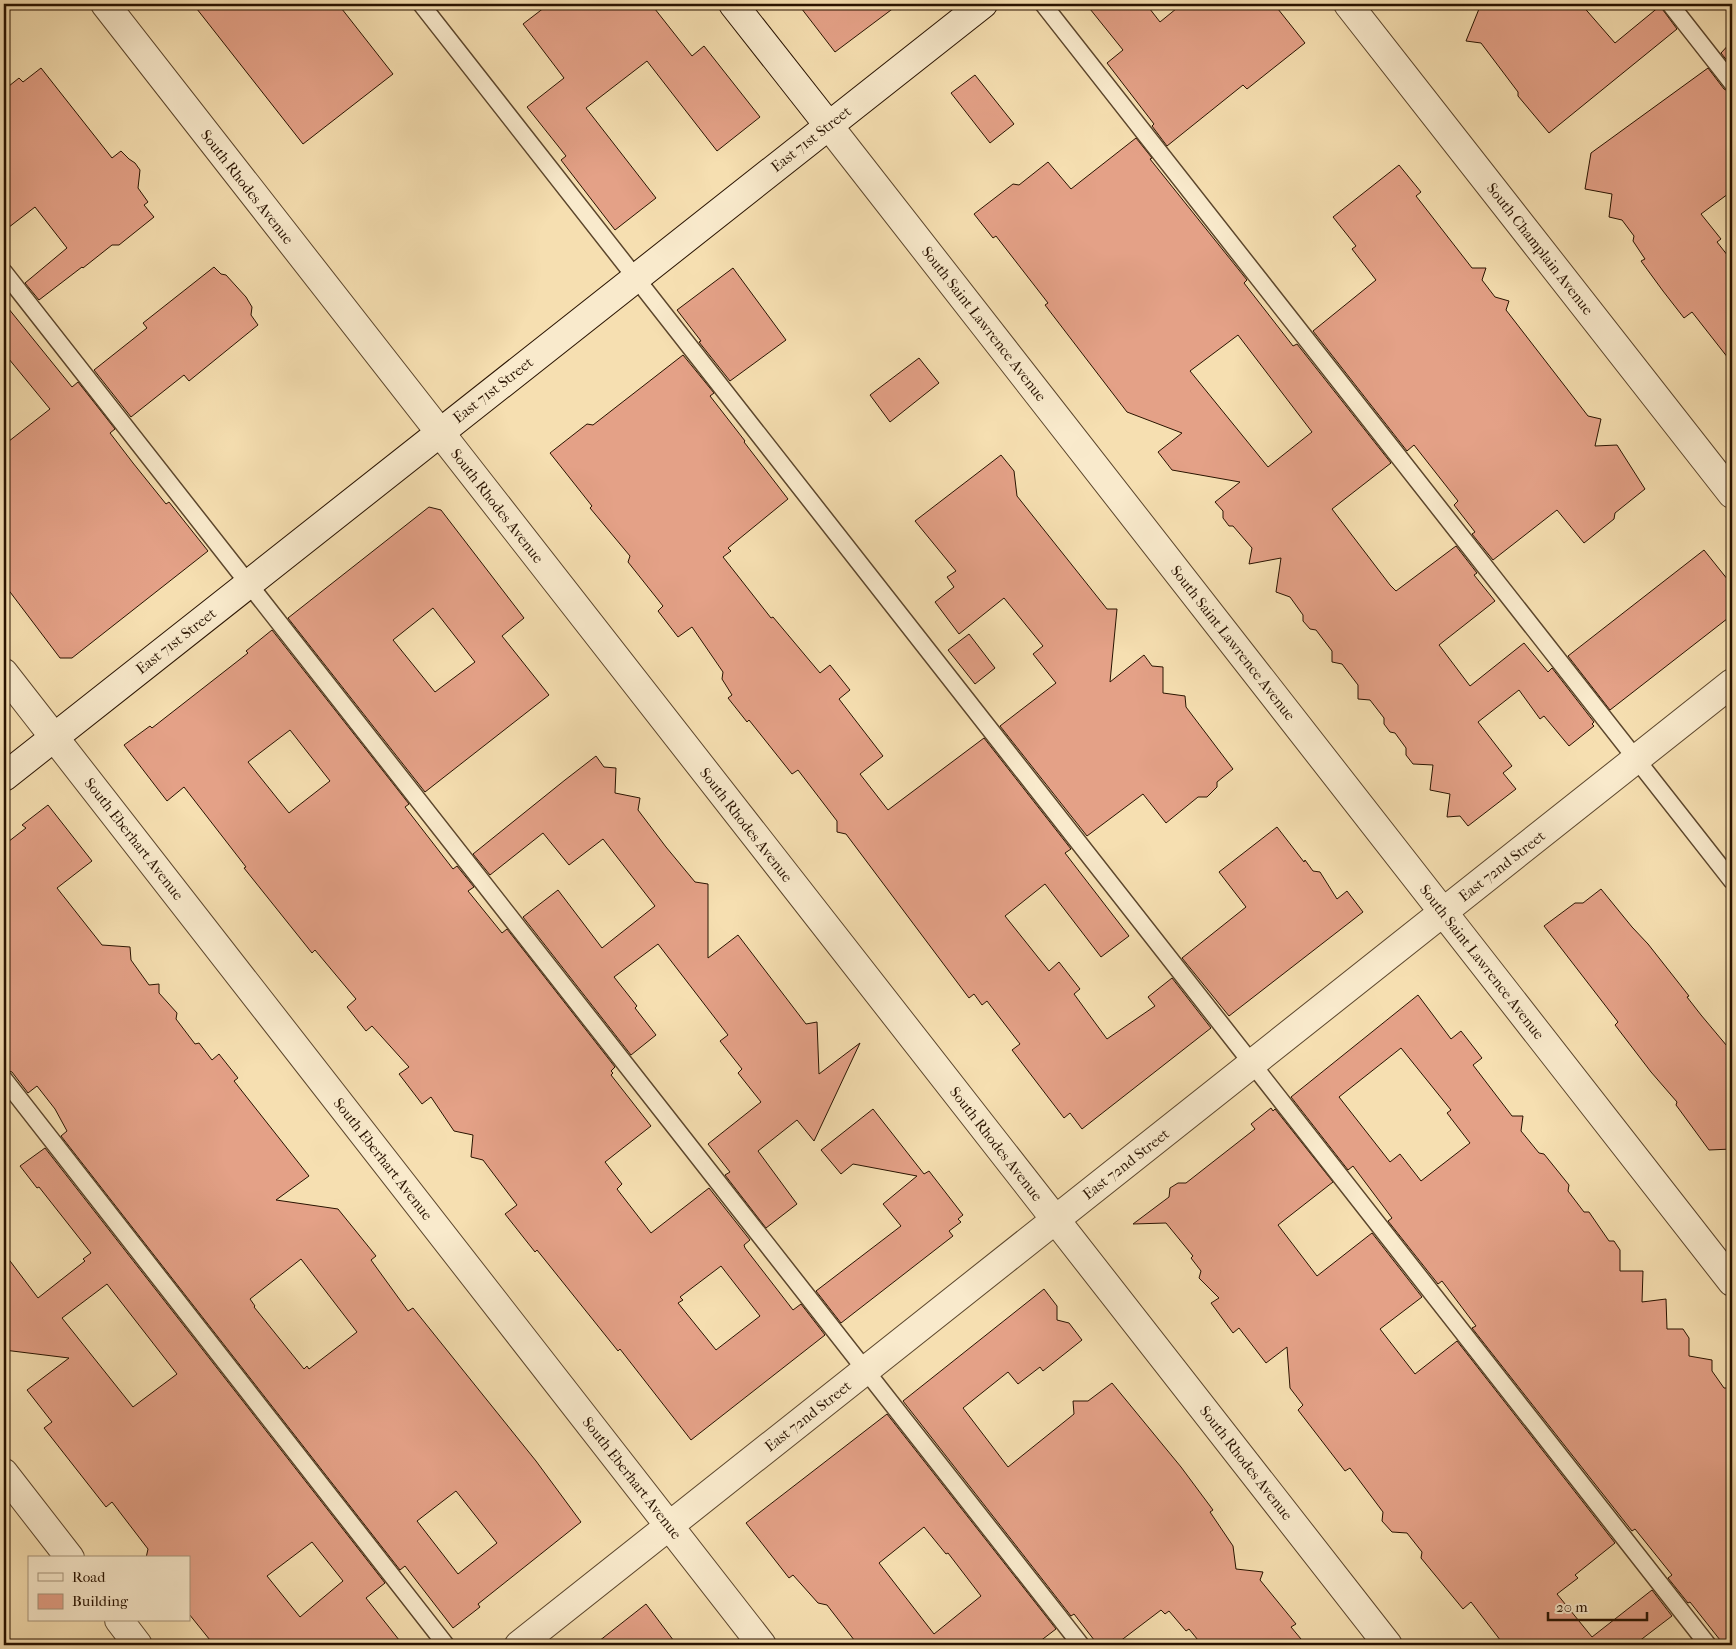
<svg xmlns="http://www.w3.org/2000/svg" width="1736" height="1649" viewBox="0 0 1736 1649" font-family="'IM FELL French Canon',serif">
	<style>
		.building { fill: #e4a187; stroke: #291300; fill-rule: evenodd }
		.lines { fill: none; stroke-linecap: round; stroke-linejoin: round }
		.lane-casing { stroke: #5c462c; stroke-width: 19 }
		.street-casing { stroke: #5c462c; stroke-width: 30 }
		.secondary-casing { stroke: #291300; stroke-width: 30 }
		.lane { stroke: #f9eacc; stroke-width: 16 }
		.street { stroke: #f9eacc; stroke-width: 28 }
		.secondary { stroke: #f9eacc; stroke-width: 28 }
		.labels { text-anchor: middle; stroke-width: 5; stroke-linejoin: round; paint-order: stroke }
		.street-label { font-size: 15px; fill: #291300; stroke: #f9eacc }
	</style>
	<rect width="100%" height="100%" fill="#f6dfb1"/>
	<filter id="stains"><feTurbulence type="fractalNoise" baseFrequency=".004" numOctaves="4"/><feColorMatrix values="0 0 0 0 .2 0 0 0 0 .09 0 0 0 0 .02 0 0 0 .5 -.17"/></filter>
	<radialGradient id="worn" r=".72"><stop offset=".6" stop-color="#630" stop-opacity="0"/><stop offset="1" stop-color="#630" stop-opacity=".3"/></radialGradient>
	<path class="building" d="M193,4H338L393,74L303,144Z
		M549,4H651L692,56L704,46L760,117L717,151L647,61L586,108L656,198L615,230L561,160L566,156L527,107L564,78L523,24Z
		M798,4H899L835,52Z
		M1086,4H1146L1160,22L1182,4H1274L1305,43L1247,89L1243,85L1167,146L1152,126L1154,124L1107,63L1123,50Z
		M1481,4H1581L1615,43L1660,6L1677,29L1549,133L1518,96V92L1481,43L1466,41Z
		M1732,41V67L1721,53Z
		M41,68L112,158L121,151L129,159L135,163L140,170L138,188L148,202L144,205L154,217L119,245H112L83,268L82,267L39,300L25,283L67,248L35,207L4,231V90L19,78L23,82Z
		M1708,68L1724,89L1732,93V191L1701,214L1721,239L1717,242L1732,261V363L1692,312L1684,318L1663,291L1641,261L1645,259L1633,241L1634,236L1622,220L1609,217L1612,194L1585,189L1591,153Z
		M975,75L1014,124L990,143L951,93Z
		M1136,138L1152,158L1150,159L1247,280L1244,283L1293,346L1297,344L1391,463L1332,509L1390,585L1396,591L1456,546L1477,573L1474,575L1495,601L1439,645L1470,686L1524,643L1548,672L1552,668L1594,722L1592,724L1594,726L1569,746L1544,716L1540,719L1519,690L1478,722L1512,766L1503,773L1516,789L1468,826L1460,816L1447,817L1450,794L1430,790L1433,765L1413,764L1406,755V748L1395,733L1390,732L1384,724V718L1370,700L1358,699V685L1342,664L1332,662V651L1316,630L1310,629L1303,621V615L1290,597L1276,592L1281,558L1249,564L1252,548L1233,526H1229L1223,518V511L1215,502L1240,482L1172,470L1158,452L1182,433L1127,412L1045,305L1048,303L996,236L993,238L974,214L1013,184L1019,185L1048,162L1071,189ZM1238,335L1312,432L1268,467L1190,371Z
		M1399,165L1421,192L1416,196L1472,268H1486L1482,280L1495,297L1509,301L1506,310L1588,416L1601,419L1595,446L1617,445L1645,489L1615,513L1614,519L1584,543L1557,510L1493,560L1472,534L1475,532L1454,505L1458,501L1414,445L1407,451L1313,331L1376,280L1352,249L1356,246L1333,217Z
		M214,267L221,274L226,275L246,297L252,307L251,315L258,325L189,381L184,375L131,417L94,370L147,328L143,323Z
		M733,268L786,340L730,381L699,342L701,341L677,310Z
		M4,303L72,387L78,382L115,429L110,433L133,463L166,504L169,502L208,551L72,658H60L4,584V445L50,409L4,353Z
		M683,355L714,393L710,396L745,441L744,442L788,499L728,548L731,551L723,557L771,618L773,617L820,673L830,665L850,690L839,699L883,756L860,774L888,810L984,738L1071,849L1065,853L1129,936L1101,957L1045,884L1005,916L1049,971L1059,962L1080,989L1074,994L1107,1039L1155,1006L1148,997L1172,978L1211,1028L1082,1129L1070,1113L1064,1118L1012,1050L1020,1044L987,1001L982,1005L974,994L969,998L846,834L837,832V821L798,770L792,774L749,720L747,722L728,698L732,695L722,679L723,672L692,627L678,637L658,611L663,606L628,562L630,556L590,508L592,506L550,453L587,424L593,425Z
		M919,358L939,383L890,422L870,395Z
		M1001,455L1014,471L1017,496L1107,609H1117L1110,682L1144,655L1152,666L1163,667V693L1185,696L1186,707L1233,769L1217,782V787L1207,797H1198L1166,823L1143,794L1087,836L1000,726L1056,683L1033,654L1043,646L1004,598L959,634L935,602L954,587L947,577L956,571L915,521Z
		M429,507L441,510L524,618L502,636L549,695L425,792L288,618ZM433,608L475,662L435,692L393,640Z
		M1704,550L1732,585V615L1610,710L1568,656Z
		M272,630L409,804L405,807L453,869L457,866L474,887L468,891L502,933L507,929L615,1067L611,1071L613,1073L611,1075L651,1126L605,1162L622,1184L617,1189L651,1233L709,1188L750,1240L744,1245L745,1248L793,1310L801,1304L825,1335L691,1440L620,1349L618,1351L537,1250L535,1252L505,1214L517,1205L483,1160L471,1157L473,1135L454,1131L431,1097L422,1104L399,1074L409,1067L372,1026L366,1031L347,1007L356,999L315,950L312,953L244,868L246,867L184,787L167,801L124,745L150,726L152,728L248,653L246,651ZM290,730L330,781L289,813L248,762ZM721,1266L760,1316L716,1350L678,1303L683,1300L680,1297Z
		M969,634L995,668L975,684L948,650Z
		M596,756L604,767L616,768L615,793L640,798L638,810L666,847L695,882L708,884V958L738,935L806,1024L817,1022L819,1074L860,1043L814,1141L797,1120L758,1151L797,1204L766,1228L725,1175L730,1172L708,1144L761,1102L738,1073L742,1069L720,1041L728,1035L658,944L614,977L637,1006L635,1008L656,1035L631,1055L523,917L558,890L602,948L655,906L603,839L569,865L543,833L490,875L473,854L565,780Z
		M48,805L92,861L57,888L102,945L130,947L131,960L149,985L159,984V993L177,1013L176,1019L195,1044L199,1043L212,1060L219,1054L238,1078L234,1081L309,1176L276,1200L338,1209L376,1256L371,1260L408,1311L413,1308L536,1461L581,1522L478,1604L480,1607L453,1628L405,1566L400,1570L61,1136L67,1131L55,1109L37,1086L28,1093L12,1072L4,1069V845L26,828L22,825ZM301,1259L357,1332L309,1369L307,1366L304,1369L254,1307L255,1306L250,1299ZM456,1491L497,1543L458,1574L417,1521Z
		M1277,827L1304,862L1305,860L1313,871L1320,872L1337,899L1347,891L1363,912L1229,1016L1182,958L1246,907L1219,872Z
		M1601,889L1632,927L1648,944L1689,996L1687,997L1701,1015L1732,1052V1149L1709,1150L1676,1105L1677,1102L1651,1072L1615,1025L1618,1022L1544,926L1575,903H1583Z
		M1418,995L1451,1039L1461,1031L1482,1058L1473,1065L1512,1116H1523L1521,1131L1539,1153L1544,1154L1569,1185L1568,1191L1584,1212H1589L1609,1241H1614L1620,1250V1271H1643L1642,1302L1666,1299L1667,1329H1683L1689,1338V1356L1712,1360V1371L1724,1388H1732V1645H1724L1690,1602L1688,1603L1668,1578L1672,1575L1635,1529L1632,1531L1472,1328L1476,1326L1442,1281L1438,1284L1388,1221L1392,1218L1353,1166L1348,1170L1291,1097ZM1401,1048L1451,1110L1447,1113L1470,1143L1421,1181L1400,1154L1390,1162L1339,1097Z
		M1271,1108L1273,1111L1275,1109L1333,1182L1278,1225L1317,1276L1372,1233L1422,1297L1380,1329L1415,1374L1457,1341L1615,1543L1575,1575L1578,1578L1557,1594L1592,1637L1652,1590L1672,1616L1634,1645H1504L1471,1602L1463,1609L1421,1558L1422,1552L1407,1533L1392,1532L1382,1521L1383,1512L1350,1468L1345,1471L1298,1410L1303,1405L1290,1388L1287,1347L1266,1363L1239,1328L1233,1333L1211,1303L1219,1298L1199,1278L1201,1271L1191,1258L1193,1256L1166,1223L1133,1224L1169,1197L1170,1188L1178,1183H1186L1255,1129L1251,1124Z
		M873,1109L924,1174L929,1171L963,1215L958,1219L961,1222L949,1231L953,1236L841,1323L816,1291L901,1226L883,1204L917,1176L853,1164L841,1174L821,1150Z
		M45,1148L385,1583L366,1598L403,1645H214L189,1614V1558H146L148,1549L112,1502L106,1507L44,1428L52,1422L27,1390L69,1358L4,1350V1253L38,1298L85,1261L83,1259L91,1253L39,1187L37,1188L20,1166ZM107,1284L177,1374L133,1407L62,1318ZM312,1542L343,1581L300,1617L267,1576Z
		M1044,1289L1057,1306V1320L1069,1323L1082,1340L1043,1371L1040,1367L1018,1384L1008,1372L963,1408L1008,1467L1074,1414L1073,1401H1088L1112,1383L1181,1467L1213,1510L1210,1512L1233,1546L1236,1569L1263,1572L1260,1580L1296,1624L1291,1627L1306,1645H1202L1189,1629L1186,1631L1169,1611L1165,1614L1161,1610L1115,1645H1098L1074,1614L1071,1616L903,1401Z
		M887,1414L1056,1629L1035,1645H858L827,1605L818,1603L793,1575L789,1578L746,1523ZM924,1527L946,1554L948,1553L981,1596L934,1634L879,1563Z
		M646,1604L677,1645H594Z"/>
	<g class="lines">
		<g class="lane-casing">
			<path id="lane" d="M421,4L1708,1645
				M1043,4L1732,881
				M1670,4L1732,83
				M4,272L1081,1645
				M4,1079L446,1645"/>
		</g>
		<g class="street-casing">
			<path id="street" d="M105,4L1388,1645
				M1348,4L1732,494
				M829,126L1732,1282
				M4,673L762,1645
				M4,1473L70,1558
				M119,1620L138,1645
				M519,1645L1732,683"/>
		</g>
		<g class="secondary-casing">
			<path id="secondary" d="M733,4L829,126
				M4,777L983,4"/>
		</g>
		<use href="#lane" class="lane"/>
		<use href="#street" class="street"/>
		<use href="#secondary" class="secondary"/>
	</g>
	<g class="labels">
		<g class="street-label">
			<text transform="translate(811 139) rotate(-38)" y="5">East 71st Street</text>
			<text transform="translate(247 187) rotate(52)" y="5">South Rhodes Avenue</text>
			<text transform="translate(1540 249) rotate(52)" y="5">South Champlain Avenue</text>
			<text transform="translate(984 324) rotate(52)" y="5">South Saint Lawrence Avenue</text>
			<text transform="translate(493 390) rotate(-38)" y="5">East 71st Street</text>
			<text transform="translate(497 506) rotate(52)" y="5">South Rhodes Avenue</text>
			<text transform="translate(176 641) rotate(-38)" y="5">East 71st Street</text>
			<text transform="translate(1233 643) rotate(52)" y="5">South Saint Lawrence Avenue</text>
			<text transform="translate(746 825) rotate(52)" y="5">South Rhodes Avenue</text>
			<text transform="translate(134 839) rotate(52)" y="5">South Eberhart Avenue</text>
			<text transform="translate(1502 866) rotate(-38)" y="5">East 72nd Street</text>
			<text transform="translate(1482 962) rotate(52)" y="5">South Saint Lawrence Avenue</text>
			<text transform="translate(996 1144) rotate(52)" y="5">South Rhodes Avenue</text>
			<text transform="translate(383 1159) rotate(52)" y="5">South Eberhart Avenue</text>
			<text transform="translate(1126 1164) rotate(-38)" y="5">East 72nd Street</text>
			<text transform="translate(808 1416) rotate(-38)" y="5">East 72nd Street</text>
			<text transform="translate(1246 1463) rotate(52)" y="5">South Rhodes Avenue</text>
			<text transform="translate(632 1478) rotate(52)" y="5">South Eberhart Avenue</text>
		</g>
	</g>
	<rect width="1736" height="1649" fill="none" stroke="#f6dfb1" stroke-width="20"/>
	<rect x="5" y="5" width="1726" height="1639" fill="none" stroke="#291300" stroke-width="2.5"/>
	<rect x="10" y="10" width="1716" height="1629" fill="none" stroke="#291300"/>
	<rect x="28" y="1556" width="162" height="65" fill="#f9eacc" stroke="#a6947a"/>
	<rect x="38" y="1573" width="25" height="8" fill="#f9eacc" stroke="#a6947a"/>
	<text x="72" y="1582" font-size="15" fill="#291300">Road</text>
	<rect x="38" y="1594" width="25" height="15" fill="#e4a187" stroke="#a6947a"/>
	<text x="72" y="1606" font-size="15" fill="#291300">Building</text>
	<path d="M1548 1612v8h99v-8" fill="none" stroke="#291300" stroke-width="2.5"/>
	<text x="1556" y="1612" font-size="15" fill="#291300" stroke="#f9eacc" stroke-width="4" paint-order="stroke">20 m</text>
	<rect width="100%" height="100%" filter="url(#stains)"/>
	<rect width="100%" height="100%" fill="url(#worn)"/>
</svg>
